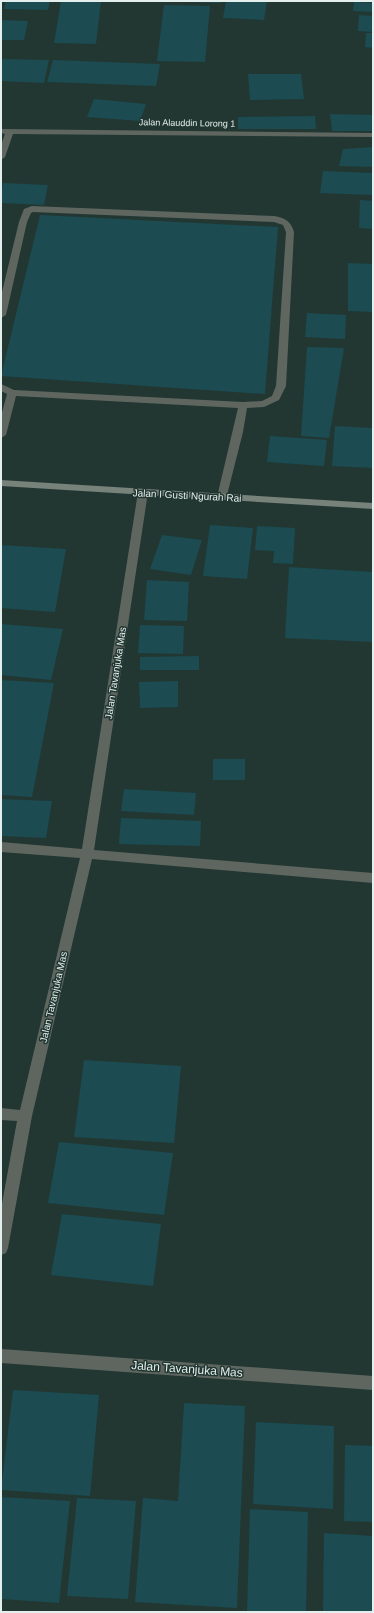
<svg xmlns="http://www.w3.org/2000/svg" width="374" height="1613" viewBox="0 0 374 1613" font-family="Helvetica,sans-serif">
	<style>
		.building { fill: #1c4b52 }
		.lines { fill: none; stroke-linecap: round; stroke-linejoin: round }
		.lane { fill: #5f6660; fill-rule: evenodd }
		.street { fill: #5f6660; fill-rule: evenodd }
		.secondary { fill: #77827a; fill-rule: evenodd }
		.labels { text-anchor: middle; stroke-width: 3; stroke-linejoin: round; paint-order: stroke }
		.far-street-label { font-size: 9px; fill: #e3efec; stroke: #223732 }
		.street-label { font-size: 10px; fill: #e3efec; stroke: #223732 }
		.near-street-label { font-size: 12px; fill: #e3efec; stroke: #223732 }
	</style>
	<rect width="100%" height="100%" fill="#223732"/>
	<path class="building" d="M6,1H50L48,10L4,9Z
		M61,1H101L96,44L54,43Z
		M191,1H221V3L191,2Z
		M226,1H267L264,20L223,18Z
		M354,2L373,3V12L353,11Z
		M164,5L210,6L205,62L157,61Z
		M359,15L373,16V32L358,31Z
		M1,20L28,21L24,40H1Z
		M366,33H373V48L365,47Z
		M1,59L49,60L44,83L1,81Z
		M53,60L160,64L156,86L47,82Z
		M248,74H301L304,99L250,100Z
		M94,99L146,104L140,121L87,117Z
		M330,114L373,115V131H332Z
		M315,116L316,129H238V117Z
		M373,147V167L339,166L343,149Z
		M323,171L373,173V195L320,193Z
		M3,183L48,185L44,205L1,203V192Z
		M360,200L373,201V229L359,228Z
		M40,215L278,227L265,394L1,376Z
		M348,263L373,264V312L348,311Z
		M307,313L346,315L345,339L305,337Z
		M307,347L344,348L329,438L301,436Z
		M335,426L373,428V468L332,466Z
		M270,436L327,440L324,466L267,462Z
		M210,525L253,528L247,579L203,576Z
		M257,526L295,528L293,564L273,563L274,551L255,550Z
		M162,535L202,540L191,575L150,569Z
		M1,545L66,549L55,612L1,608Z
		M289,567L373,572V642L285,638Z
		M147,580L189,582L187,621L144,620Z
		M1,624L63,629L51,680L1,675Z
		M140,625L184,626L183,654L138,653Z
		M199,656V670H140V657Z
		M1,680L54,683L32,797L1,795Z
		M178,681V707L140,708L139,682Z
		M213,759H245V780H213Z
		M124,789L196,793L194,815L121,811Z
		M1,799L52,801L46,838L1,836Z
		M121,818L201,821L200,846L119,844Z
		M84,1060L181,1066L174,1143L74,1137Z
		M59,1142L173,1153L164,1215L48,1203Z
		M62,1214L161,1224L153,1286L51,1275Z
		M13,1390L99,1395L90,1496L1,1490Z
		M184,1403L245,1406L237,1608L135,1602L143,1498L178,1501Z
		M256,1422L334,1426L333,1509L253,1504Z
		M345,1445L373,1446V1522L344,1521Z
		M1,1497L70,1501L59,1603L1,1599Z
		M77,1498L136,1501L128,1599L67,1596Z
		M250,1509L308,1512L306,1612H247Z
		M324,1533L373,1536V1612H323Z"/>
	<g class="lines">
		<path class="lane" d="M32,206L274,216C285,218 291,221 294,232L286,386L279,400L264,407L247,408L243,432L226,499L222,500L217,497L238,408L16,396L6,435L1,438V416L7,394L1,391V384L14,390L243,402L262,401L272,396L276,386L286,232L283,225L274,222L33,212L31,213L27,222L6,315L1,318V296L19,222L24,209Z"/>
		<path class="street" d="M1,129L373,133V137L13,134L5,157L1,160V145L5,134L1,133Z
			M143,489L148,492L94,850L373,873V883L92,859L32,1116L8,1248L6,1253L1,1255V1209L17,1121L1,1120V1108L20,1110L80,858L1,852V842L82,849L138,492Z
			M1,1349L373,1376V1390L1,1363Z"/>
		<path class="secondary" d="M1,480L373,503V509L1,486Z"/>
	</g>
	<g class="labels">
		<g class="far-street-label">
			<text transform="translate(187 123) rotate(1)" y="3">Jalan Alauddin Lorong 1</text>
		</g>
		<g class="street-label">
			<text transform="translate(187 495) rotate(3)" y="4">Jalan I Gusti Ngurah Rai</text>
			<text transform="translate(115 673) rotate(-81)" y="4">Jalan Tavanjuka Mas</text>
			<text transform="translate(53 997) rotate(-77)" y="4">Jalan Tavanjuka Mas</text>
		</g>
		<g class="near-street-label">
			<text transform="translate(187 1369) rotate(4)" y="4">Jalan Tavanjuka Mas</text>
		</g>
	</g>
	<rect width="374" height="1613" fill="none" stroke="#e3efec" stroke-width="4"/>
</svg>
